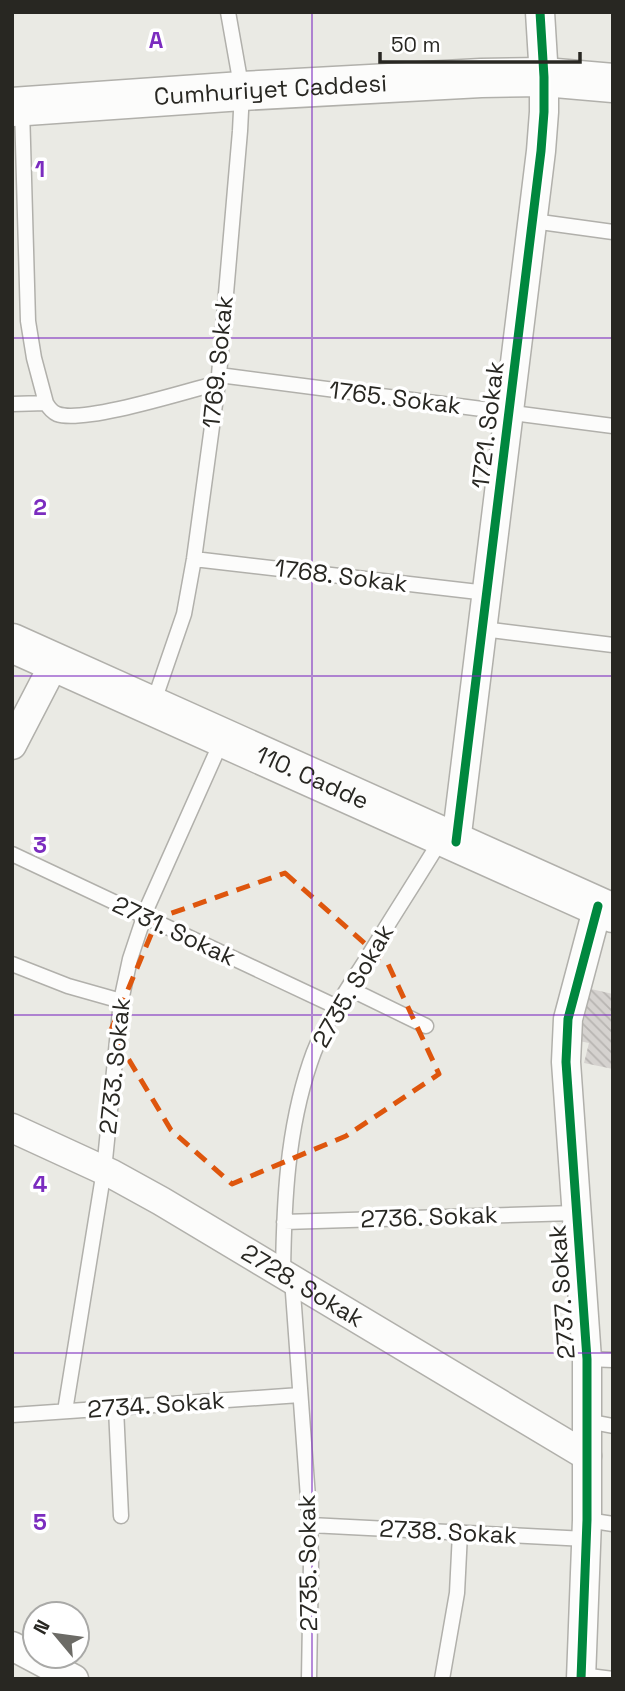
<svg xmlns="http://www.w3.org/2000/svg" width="625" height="1691" viewBox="0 0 625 1691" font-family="'Space Grotesk',sans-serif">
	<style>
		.building { fill: url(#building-back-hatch) }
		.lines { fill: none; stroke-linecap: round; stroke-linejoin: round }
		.lane-casing { stroke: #b1b0ab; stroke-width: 17 }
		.street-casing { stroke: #b1b0ab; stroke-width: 31 }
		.secondary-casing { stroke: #b1b0ab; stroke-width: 41 }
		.lane { stroke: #fcfcfb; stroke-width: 14 }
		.street { stroke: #fcfcfb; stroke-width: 28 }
		.secondary { stroke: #fcfcfb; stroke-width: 38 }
		.cycleway-casing { stroke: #fff; stroke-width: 13 }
		.cycleway { stroke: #00873e; stroke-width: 9 }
		.marked { fill: none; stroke: #de560d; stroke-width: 5; stroke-dasharray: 14 9; stroke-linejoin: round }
		.grid { fill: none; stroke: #7b2cbf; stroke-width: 2; stroke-opacity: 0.55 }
		.labels { text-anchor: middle; stroke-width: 7; stroke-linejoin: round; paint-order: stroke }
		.street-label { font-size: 24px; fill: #282722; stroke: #fff }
		.grid-label { font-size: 23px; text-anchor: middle; font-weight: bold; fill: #7b2cbf; stroke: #fff; stroke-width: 7; stroke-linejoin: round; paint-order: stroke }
	</style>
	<defs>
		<pattern id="building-back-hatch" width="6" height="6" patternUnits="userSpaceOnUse" patternTransform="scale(1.75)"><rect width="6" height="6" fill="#d5d2cf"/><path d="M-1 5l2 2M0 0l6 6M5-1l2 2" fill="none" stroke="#b7b4b1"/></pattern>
	</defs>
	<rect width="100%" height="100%" fill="#eaeae4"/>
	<path class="building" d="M591,989L613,994V1069L584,1063L589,1043L579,1041Z"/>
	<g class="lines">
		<g class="lane-casing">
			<path id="lane" d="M22,108L28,321L34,358L46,403
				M533,221L613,232
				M219,375L613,426
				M12,404L46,403C49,408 52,412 57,414C83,424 187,391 218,383
				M194,559L487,593
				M483,629L613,645
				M153,704L184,614L194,559L219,375L240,131L242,91L228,12
				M12,854L337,1007
				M12,964L68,986L121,1001
				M348,988L426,1026
				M284,1222L575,1213
				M283,1273C284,1202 287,1131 310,1063C322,1026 345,993 366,960C391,919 417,879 442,838
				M292,1279L310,1525L311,1562L309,1679
				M587,1359L613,1360
				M116,1408L121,1516
				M65,1411L104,1170L121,1001L130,959L147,908L222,740
				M12,1415L300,1395
				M587,1421L613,1426
				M587,1520L613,1524
				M310,1525L586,1539
				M581,1675L613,1679
				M442,1679L457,1593L460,1533"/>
		</g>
		<g class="street-casing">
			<g id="street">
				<path d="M12,745L55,662"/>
				<path d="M456,842L541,151L544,112V77L540,12"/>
				<path id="s1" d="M12,1128L112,1174L161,1201L587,1456"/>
				<path d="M12,1646L74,1679"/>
				<path d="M581,1679L587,1520V1359L566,1062L568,1019L598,906"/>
			</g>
		</g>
		<g class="secondary-casing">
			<g id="secondary">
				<path id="s2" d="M12,107L242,91L481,78L544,77L613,83"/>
				<path id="s3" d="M12,643L613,913"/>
			</g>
		</g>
		<use href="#lane" class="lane"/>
		<use href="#street" class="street"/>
		<use href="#secondary" class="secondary"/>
		<g class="cycleway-casing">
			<path id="cycleway" d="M456,842L541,151L544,112V77L540,12
				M581,1679L587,1520V1359L566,1062L568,1019L598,906"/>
		</g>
		<use href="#cycleway" class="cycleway"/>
	</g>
	<path class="marked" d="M285,873L388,964L439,1074L346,1136L232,1184L171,1130L111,1030L158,918Z"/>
	<path class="grid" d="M312,12V1679M12,338H613M12,676H613M12,1015H613M12,1353H613"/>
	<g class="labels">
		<g class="street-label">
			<text dy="8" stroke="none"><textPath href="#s2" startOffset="259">Cumhuriyet Caddesi</textPath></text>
			<text transform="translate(218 362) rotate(-84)" y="8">1769. Sokak</text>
			<text transform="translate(395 398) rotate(7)" y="8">1765. Sokak</text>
			<text transform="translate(488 425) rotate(-83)" y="8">1721. Sokak</text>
			<text transform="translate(341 576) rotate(7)" y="8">1768. Sokak</text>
			<text dy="8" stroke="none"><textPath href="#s3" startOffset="329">110. Cadde</textPath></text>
			<text transform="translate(174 931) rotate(25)" y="8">2731. Sokak</text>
			<text transform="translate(353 986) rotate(-60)" y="8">2735. Sokak</text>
			<text transform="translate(115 1066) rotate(-84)" y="8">2733. Sokak</text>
			<text transform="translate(429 1217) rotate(-2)" y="8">2736. Sokak</text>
			<text dy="8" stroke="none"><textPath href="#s1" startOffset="331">2728. Sokak</textPath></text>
			<text transform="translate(562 1292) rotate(-94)" y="8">2737. Sokak</text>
			<text transform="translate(156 1405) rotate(-4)" y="8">2734. Sokak</text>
			<text transform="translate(448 1532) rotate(3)" y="8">2738. Sokak</text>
			<text transform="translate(308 1563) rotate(-91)" y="8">2735. Sokak</text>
		</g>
	</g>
	<g class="grid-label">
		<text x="156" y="48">A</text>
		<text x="40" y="177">1</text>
		<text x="40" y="515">2</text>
		<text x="40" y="853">3</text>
		<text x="40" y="1192">4</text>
		<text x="40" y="1530">5</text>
	</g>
	<rect width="625" height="1691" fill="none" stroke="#282722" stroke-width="28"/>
	<g transform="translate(56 1635) rotate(299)"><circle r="33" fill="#ffffff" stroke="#a9a9a7" stroke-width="2"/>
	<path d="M0-5L12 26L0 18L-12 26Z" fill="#6c6b66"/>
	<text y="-10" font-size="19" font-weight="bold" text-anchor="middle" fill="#282722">N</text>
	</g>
	<path d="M380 52v10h200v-10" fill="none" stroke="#282722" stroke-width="3.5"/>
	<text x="391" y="52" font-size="21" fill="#282722" stroke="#ffffff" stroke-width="5" paint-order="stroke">50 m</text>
</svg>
